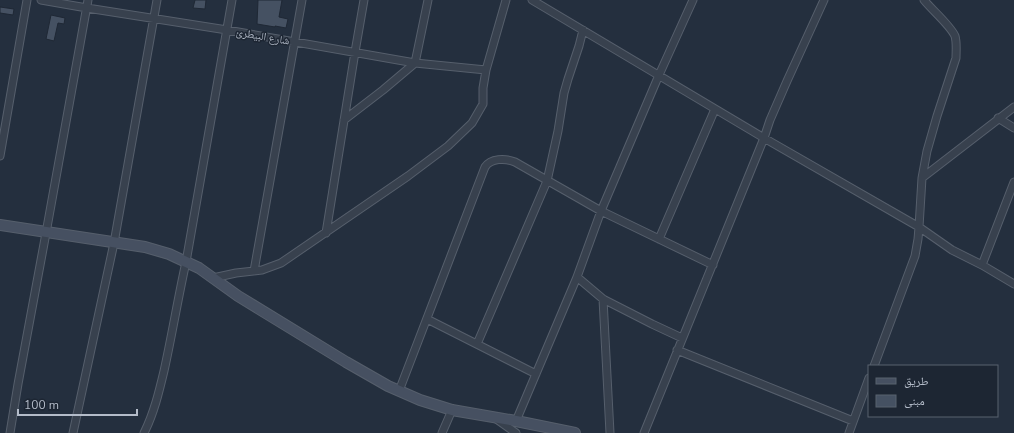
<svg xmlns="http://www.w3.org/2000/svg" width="1014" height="433" viewBox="0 0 1014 433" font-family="'Nunito Sans','Noto Naskh Arabic',sans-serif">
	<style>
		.building { fill: #455162; stroke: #1f2835 }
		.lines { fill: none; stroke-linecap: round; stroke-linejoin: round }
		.minor-casing { stroke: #565f6c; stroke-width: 9 }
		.secondary-casing { stroke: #565f6c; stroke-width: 12 }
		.minor { stroke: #38414e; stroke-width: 7 }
		.secondary { stroke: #465061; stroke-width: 10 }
		.labels { text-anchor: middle; stroke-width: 3; stroke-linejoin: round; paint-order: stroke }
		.street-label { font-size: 11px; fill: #b4bcc9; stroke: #1d2633 }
	</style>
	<rect width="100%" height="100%" fill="#242f3e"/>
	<path class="building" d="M195,0H206L205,9L193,8Z
		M258,0H282L279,17L288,19L286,28L275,26V27L257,24Z
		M0,7L14,9L13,15L0,13Z
		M51,15L65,18L64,24L58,23L54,41L46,39Z"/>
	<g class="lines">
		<g class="minor-casing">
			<path id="minor" d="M41,0L87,8L227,30L415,63L486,70
				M532,0L764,138L919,227L918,239L915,256L874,366
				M1014,107L922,178L919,227L952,250L982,265L1014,284
				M998,118L1014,128
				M344,120L383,90L415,63L428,0
				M0,156L27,0
				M922,178L927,151L937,116L956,58C956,51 957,43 955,36C950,25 932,10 924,0
				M326,233L355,52L364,0
				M659,239L715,109
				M982,265L1014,182
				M254,271L302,0
				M577,277L603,299L652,324L682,338
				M213,278L236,273L262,270L281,263L408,176L448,146L472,123L483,104V88L486,70L506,0
				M603,299L610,433
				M427,319L536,374
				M477,344L547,181L558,131L564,93L568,79L579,46L583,30
				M677,350L853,421
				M399,391L485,167C491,158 505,158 515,162L601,211L713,265
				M495,418L516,433
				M516,421L577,277L601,211L659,75L693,0
				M10,433L18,384L46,233L88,0
				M73,433L114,243L157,0
				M144,433C154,413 159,392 164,371C172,335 178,298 186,262L232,0
				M442,433L452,410
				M644,433L764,138L770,120L787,81L824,0
				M849,433L869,378"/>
		</g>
		<g class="secondary-casing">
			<path id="secondary" d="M0,225L145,247L169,254L199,268L238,296L346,362L388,386L420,400L452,410L516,421L575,433"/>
		</g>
		<use href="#minor" class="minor"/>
		<use href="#secondary" class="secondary"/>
	</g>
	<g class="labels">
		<g class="street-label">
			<text transform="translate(263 36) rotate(10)" y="4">شارع البيطرئ</text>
		</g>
	</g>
	<rect x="868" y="365" width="130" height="52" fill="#1d2633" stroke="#59626f"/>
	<rect x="876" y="378" width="20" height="6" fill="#465061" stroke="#59626f"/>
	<text x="904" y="385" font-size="12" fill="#b4bcc9">طريق</text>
	<rect x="876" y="395" width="20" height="12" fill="#455162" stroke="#59626f"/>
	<text x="904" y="405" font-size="12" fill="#b4bcc9">مبنى</text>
	<path d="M18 409v6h119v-6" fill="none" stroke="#b4bcc9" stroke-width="2"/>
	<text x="24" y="409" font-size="12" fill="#b4bcc9" stroke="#1d2633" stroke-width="3" paint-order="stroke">100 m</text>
</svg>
